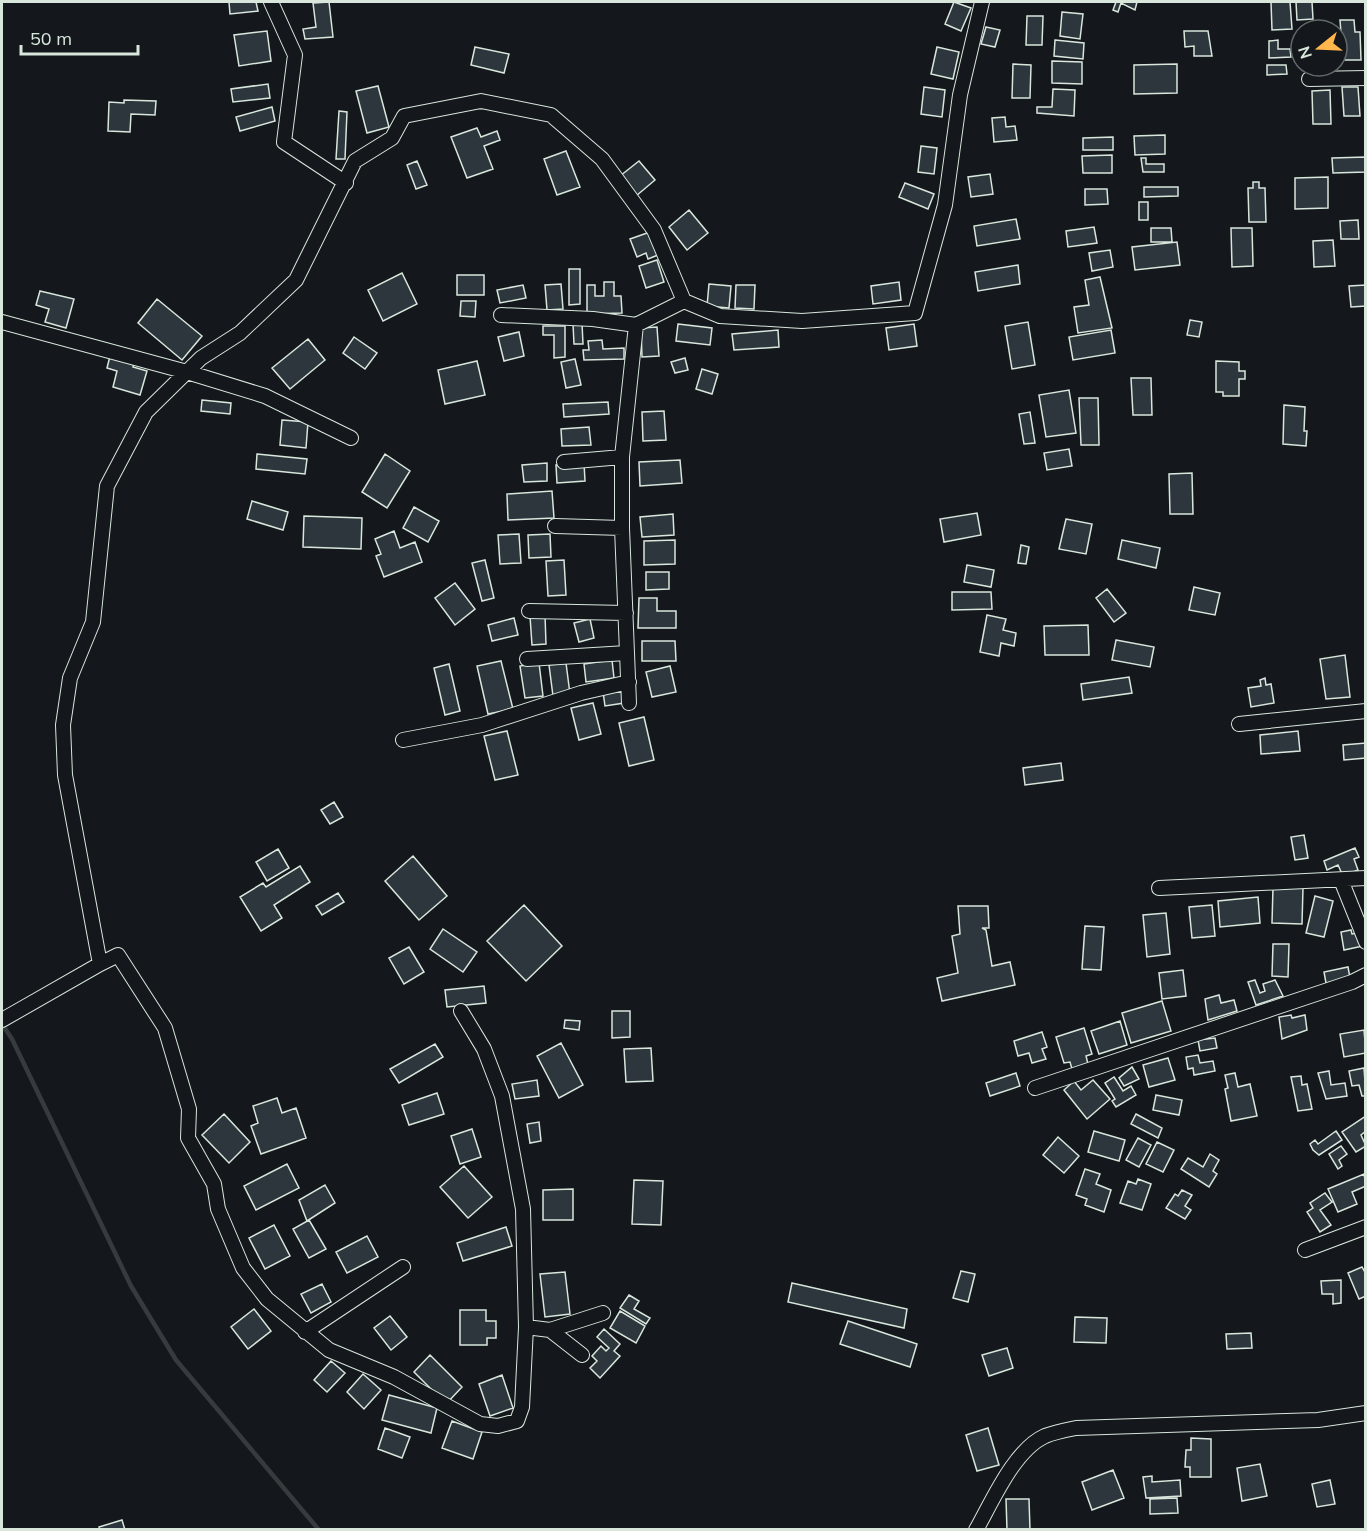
<svg xmlns="http://www.w3.org/2000/svg" width="1367" height="1531" viewBox="0 0 1367 1531" font-family="Mulish,sans-serif">
	<style>
		.lines { fill: none; stroke-linecap: round; stroke-linejoin: round }
		.stream { stroke: #363b3e; stroke-width: 4.5 }
		.building { fill: #2c363c; stroke: #d8e6dc; stroke-width: 1.5 }
		.minor-casing { stroke: #d8e6dc; stroke-width: 16 }
		.minor { stroke: #14181c; stroke-width: 14 }
	</style>
	<rect width="100%" height="100%" fill="#14181c"/>
	<g class="lines">
		<path class="stream" d="M2,1024L12,1039L131,1286L176,1360L319,1530"/>
	</g>
	<path class="building" d="M229,2H256L258,11L230,14Z
		M329,2L333,37L305,39L303,29L316,27L313,3Z
		M954,2L971,8L961,31L945,24Z
		M1116,2H1137L1135,10L1121,3L1118,12L1113,10Z
		M1271,2H1290L1292,29L1272,30Z
		M1296,2H1312L1313,19L1297,20Z
		M1062,12L1083,14L1080,39L1060,36Z
		M1027,16H1043L1042,45H1026Z
		M1340,20H1354L1355,32H1360L1361,60H1339L1338,33H1341Z
		M986,27L1000,30L995,47L981,44Z
		M267,31L271,61L239,66L234,35Z
		M1184,31H1208L1212,56H1194V46L1185,47Z
		M1055,40L1084,43L1083,59L1054,56Z
		M1278,40V49H1290L1291,57L1269,58V41Z
		M475,47L509,54L504,73L471,65Z
		M937,47L959,52L953,79L931,74Z
		M1052,61L1082,62V84L1052,83Z
		M1013,64L1031,65L1030,98H1012Z
		M1177,64V93L1134,94V65Z
		M1267,65H1286L1287,74L1267,75Z
		M268,84L270,98L233,102L231,89Z
		M378,86L389,127L367,133L356,91Z
		M924,87L945,90L942,117L921,114Z
		M1342,87H1358L1360,116H1344Z
		M1053,89L1075,90L1074,116L1037,113V107H1052Z
		M1330,90L1331,124H1313L1312,91Z
		M124,100L156,101L155,115L131,114L130,132L108,131L109,102L124,103Z
		M272,107L275,121L240,131L236,117Z
		M339,111L347,112L345,159H336Z
		M1005,117L1006,127L1015,126L1017,140L994,142L992,118Z
		M477,128L481,137L497,131L500,140L484,146L493,169L467,178L451,137Z
		M1165,135V154L1135,155L1134,136Z
		M1113,137V150H1083V138Z
		M921,146L937,148L934,174L918,172Z
		M566,151L580,187L557,195L544,159Z
		M1112,155V173H1083L1082,156Z
		M1366,157V172L1333,173L1332,158Z
		M1141,158H1146V164H1164V172H1143Z
		M417,161L427,185L416,189L407,165Z
		M639,161L655,180L636,196L620,176Z
		M990,174L993,194L971,197L968,177Z
		M1328,177V208L1295,209V178Z
		M1253,182H1259V188H1265L1266,222H1249L1248,188H1253Z
		M905,183L934,194L928,209L899,197Z
		M1144,187H1178V196L1144,197Z
		M1085,189H1107L1108,204L1085,205Z
		M1139,202H1148V220H1139Z
		M689,210L708,233L687,250L669,227Z
		M1016,219L1020,239L977,246L974,226Z
		M1358,220L1359,239H1341L1340,221Z
		M1094,227L1097,243L1068,247L1066,231Z
		M1151,228H1171L1172,242H1151Z
		M1231,228H1252L1253,266L1232,267Z
		M650,232L658,255L648,259L646,253L637,257L630,239Z
		M1333,240L1335,266L1314,267L1313,241Z
		M1177,242L1180,265L1135,270L1132,247Z
		M1110,250L1113,267L1092,271L1089,253Z
		M657,260L664,282L646,288L639,266Z
		M1018,265L1020,284L978,291L975,272Z
		M569,269H580V304L569,305Z
		M402,273L417,304L383,321L368,290Z
		M457,275H484V295H457Z
		M1100,277L1112,328L1078,333L1074,307L1089,305L1085,280Z
		M604,282H614V296H621L622,313L587,314V285H595V296H604Z
		M899,282L901,300L873,304L871,286Z
		M561,284L563,309L547,310L545,285Z
		M709,284L731,286L729,308L707,306Z
		M523,285L526,298L500,303L497,290Z
		M736,285H755L754,309L735,308Z
		M1366,285V306L1351,307L1349,286Z
		M40,291L74,299L66,328L45,322L49,309L36,305Z
		M157,299L202,336L182,360L138,323Z
		M461,301H476L475,317L460,316Z
		M1190,320L1202,322L1199,337L1187,335Z
		M1028,322L1035,365L1012,369L1005,326Z
		M582,323L583,344H574L573,324Z
		M678,324L712,328L710,345L676,341Z
		M914,324L917,346L889,350L886,328Z
		M543,326H565V357L554,358V335H543Z
		M657,327L659,356L642,357L641,328Z
		M778,330L779,347L734,350L732,334Z
		M1111,330L1115,353L1073,360L1069,337Z
		M519,332L524,356L504,361L498,337Z
		M354,337L377,353L365,369L343,353Z
		M308,339L325,360L290,389L272,368Z
		M602,340L603,349L624,348V359L584,360L583,350H589L588,341Z
		M110,356L134,363L133,367L147,371L140,395L113,387L117,371L107,368Z
		M685,358L688,370L675,373L671,362Z
		M575,359L581,385L566,388L561,362Z
		M477,361L485,395L445,404L438,370Z
		M1216,361L1239,362V371H1245V379H1239V396H1223V392H1216Z
		M702,369L718,374L712,394L696,389Z
		M1131,378H1151L1152,415H1133Z
		M1069,390L1076,433L1046,437L1039,395Z
		M1079,398H1098L1099,445H1081Z
		M202,400L231,403L230,414L201,411Z
		M608,402L609,414L564,417L563,404Z
		M1284,405L1305,407L1304,431H1307L1306,446L1283,444Z
		M664,411L666,440L643,441L642,412Z
		M1030,412L1035,443L1024,444L1019,414Z
		M282,420L308,422L306,448L280,445Z
		M589,427L591,445L562,446L561,429Z
		M1069,449L1072,466L1047,470L1044,453Z
		M257,454L307,459L305,474L256,469Z
		M385,454L410,471L387,508L362,492Z
		M680,460L682,483L640,486L639,462Z
		M547,463V481L524,482L522,465Z
		M584,463L585,481L557,483L556,465Z
		M1192,473L1193,514H1170L1169,474Z
		M552,491L554,518L508,520L507,494Z
		M252,501L288,512L283,530L247,519Z
		M414,507L439,521L428,542L403,528Z
		M977,513L981,535L944,542L940,519Z
		M673,514L674,535L642,537L640,517Z
		M304,516L362,518L361,549L303,547Z
		M1066,519L1092,524L1086,554L1059,549Z
		M394,531L400,548L415,542L422,562L384,577L376,556L381,554L375,539Z
		M519,534L521,563L500,564L498,535Z
		M550,534L551,557L529,558L528,535Z
		M675,540V564L644,565V541Z
		M1122,540L1160,548L1156,568L1118,559Z
		M1021,545L1029,547L1026,564L1018,563Z
		M485,560L494,598L482,601L472,563Z
		M564,560L566,595L548,596L546,561Z
		M967,565L994,570L991,587L964,582Z
		M646,572H669V589L646,590Z
		M455,583L475,609L455,625L435,598Z
		M1194,587L1220,593L1215,615L1189,610Z
		M1107,589L1126,613L1114,622L1096,598Z
		M952,592H991L992,609L952,610Z
		M639,598H657V611H676V628H638Z
		M545,615L546,644L532,645L530,616Z
		M987,615L1006,619L1003,630L1016,633L1014,646L1001,643L999,656L980,652Z
		M514,618L518,635L492,641L488,625Z
		M590,619L594,638L579,642L574,623Z
		M1088,625L1089,655H1045L1044,626Z
		M1116,640L1154,647L1150,667L1112,660Z
		M642,641H675L676,661H642Z
		M1345,655L1350,697L1326,699L1320,659Z
		M612,660L614,678L586,682L584,664Z
		M501,661L513,709L488,714L477,666Z
		M539,663L543,696L525,698L520,666Z
		M566,663L570,694L553,696L549,665Z
		M449,664L460,711L445,715L434,668Z
		M670,666L676,692L652,697L646,672Z
		M1129,677L1132,693L1083,700L1081,684Z
		M1265,678L1266,685L1271,684L1274,703L1251,707L1248,688L1261,686L1260,680Z
		M623,690L624,703L605,706L603,692Z
		M593,703L601,734L579,740L571,708Z
		M644,717L654,760L629,766L619,723Z
		M507,731L518,775L495,780L484,736Z
		M1298,731L1300,751L1261,754L1260,735Z
		M1366,743V758L1344,760L1343,745Z
		M1061,763L1063,780L1025,785L1023,768Z
		M334,802L343,817L330,824L321,810Z
		M1304,835L1308,858L1295,860L1291,837Z
		M1355,848L1359,857L1354,859L1358,870L1343,876L1338,865L1327,870L1324,861Z
		M278,849L289,868L267,881L256,862Z
		M413,856L447,896L419,920L385,881Z
		M300,866L310,882L274,905L282,918L261,931L240,897L263,883L266,887Z
		M1273,887L1303,888L1302,924L1272,923Z
		M338,893L344,902L322,915L316,906Z
		M1315,896L1333,901L1324,937L1306,933Z
		M1258,897L1260,923L1220,927L1218,901Z
		M524,905L562,946L526,981L487,941Z
		M1212,905L1215,936L1192,938L1189,907Z
		M958,906H988L989,928H982L986,930L992,966L1010,962L1015,985L942,1001L937,978L958,973L952,936L960,934Z
		M1166,913L1170,954L1147,957L1143,915Z
		M1085,926L1104,927L1101,970L1082,969Z
		M443,929L477,952L463,972L430,949Z
		M1351,930L1352,934L1360,933L1363,946L1344,950L1341,932Z
		M1273,944H1289L1288,977L1272,976Z
		M409,947L424,972L404,984L389,958Z
		M1348,967L1350,978L1326,983L1324,972Z
		M1183,970L1186,996L1162,999L1159,973Z
		M1255,980L1260,993L1265,991L1263,984L1275,980L1283,996L1256,1005L1248,982Z
		M484,986L486,1003L447,1007L445,990Z
		M1219,995L1221,1003L1234,1000L1237,1011L1208,1020L1205,999Z
		M1162,1001L1171,1031L1131,1043L1122,1013Z
		M612,1011H630V1037L612,1038Z
		M1291,1015L1292,1018L1305,1015L1307,1030L1282,1039L1279,1017Z
		M565,1020L580,1021L579,1030L564,1028Z
		M1120,1021L1127,1045L1099,1054L1091,1031Z
		M1084,1028L1092,1054L1086,1056L1088,1064L1072,1069L1070,1062L1064,1063L1056,1037Z
		M1364,1030L1366,1053L1344,1057L1340,1034Z
		M1042,1032L1047,1047L1042,1049L1046,1059L1032,1063L1029,1053L1018,1056L1014,1041Z
		M1215,1038L1217,1048L1200,1051L1198,1040Z
		M561,1043L583,1085L559,1098L537,1056Z
		M435,1044L443,1057L399,1083L390,1069Z
		M651,1048L653,1081L626,1082L624,1049Z
		M1198,1055L1200,1063L1213,1061L1215,1071L1194,1075L1193,1068L1188,1069L1186,1057Z
		M1168,1058L1175,1080L1149,1087L1143,1065Z
		M1132,1067L1139,1079L1124,1086L1119,1078Z
		M1364,1068L1366,1096H1362L1359,1085L1352,1086L1349,1071Z
		M1329,1071L1331,1085L1345,1083L1347,1096L1326,1099L1318,1073Z
		M1016,1073L1020,1086L990,1096L986,1083Z
		M1235,1073L1238,1087L1250,1084L1257,1116L1231,1121L1225,1089L1228,1088L1225,1075Z
		M1301,1076L1302,1085L1307,1084L1312,1109L1298,1111L1291,1077Z
		M1114,1077L1123,1091L1131,1086L1136,1095L1116,1107L1112,1101L1115,1099L1105,1083Z
		M537,1080L539,1096L515,1099L512,1084Z
		M1093,1080L1110,1099L1087,1119L1064,1090L1074,1081L1081,1090Z
		M437,1093L444,1114L409,1125L402,1105Z
		M1156,1095L1182,1100L1179,1115L1153,1110Z
		M277,1098L282,1113L296,1108L306,1138L261,1154L251,1126L258,1123L253,1106Z
		M224,1114L250,1142L229,1163L202,1135Z
		M1136,1114L1162,1128L1158,1138L1131,1124Z
		M1366,1116V1131L1361,1135L1366,1146L1356,1152L1342,1132Z
		M539,1122L541,1141L530,1143L527,1124Z
		M472,1129L481,1157L460,1164L451,1136Z
		M1094,1131L1125,1140L1119,1161L1088,1152Z
		M1336,1131L1342,1140L1319,1155L1313,1150L1310,1144L1315,1140L1318,1144Z
		M1058,1137L1079,1156L1064,1173L1043,1155Z
		M1138,1138L1151,1145L1139,1167L1126,1160Z
		M1157,1142L1174,1150L1163,1172L1146,1164Z
		M1341,1146L1347,1154L1339,1160L1342,1166L1338,1169L1329,1154Z
		M1210,1154L1219,1160L1213,1171L1217,1174L1209,1187L1181,1169L1188,1158L1203,1167Z
		M287,1164L299,1188L256,1210L244,1186Z
		M464,1166L492,1197L468,1218L440,1187Z
		M1085,1169L1100,1174L1096,1184L1111,1190L1104,1212L1085,1205L1087,1199L1076,1195Z
		M1364,1174L1366,1186L1352,1192L1357,1204L1338,1212L1328,1189Z
		M1138,1179L1151,1184L1142,1210L1120,1203L1128,1181L1136,1184Z
		M634,1180L663,1181L661,1225L632,1224Z
		M325,1185L335,1203L307,1221L299,1200Z
		M573,1189V1220H543V1190Z
		M1182,1190L1192,1195L1185,1206L1191,1210L1185,1219L1166,1208L1175,1194L1178,1196Z
		M1325,1193L1332,1202L1320,1210L1331,1225L1320,1232L1307,1212L1313,1208L1310,1203Z
		M309,1220L326,1249L309,1258L293,1229Z
		M274,1225L290,1256L265,1269L249,1238Z
		M506,1227L512,1246L463,1261L457,1243Z
		M367,1236L378,1257L347,1273L336,1252Z
		M1362,1267L1366,1274V1296L1359,1299L1348,1273Z
		M961,1271L975,1274L968,1302L953,1298Z
		M565,1272L570,1314L545,1317L540,1274Z
		M1341,1280V1303L1333,1304V1294H1322L1321,1281Z
		M792,1283L907,1309L904,1328L788,1302Z
		M322,1284L331,1302L311,1313L301,1294Z
		M629,1295L639,1301L634,1309L650,1318L646,1324L620,1308Z
		M254,1309L271,1331L248,1349L231,1327Z
		M460,1310H486V1321H496V1338H487V1345H460Z
		M620,1311L645,1326L636,1343L610,1328Z
		M390,1316L407,1337L391,1350L374,1328Z
		M1075,1317L1107,1318L1106,1343L1074,1342Z
		M848,1321L917,1344L910,1367L840,1344Z
		M604,1329L620,1344L614,1351L620,1356L600,1378L590,1368L597,1361L592,1356L601,1346L606,1351L609,1348L597,1337Z
		M1251,1333L1252,1348L1227,1349L1226,1334Z
		M1007,1348L1013,1368L989,1376L982,1355Z
		M430,1355L462,1387L446,1404L414,1372Z
		M331,1361L345,1373L327,1392L314,1380Z
		M363,1374L381,1390L364,1409L347,1392Z
		M502,1375L513,1408L490,1416L479,1384Z
		M389,1395L437,1408L431,1433L382,1420Z
		M452,1421L482,1432L473,1459L442,1448Z
		M385,1428L410,1437L402,1458L378,1449Z
		M988,1428L999,1465L977,1471L966,1435Z
		M1191,1438L1211,1439V1477H1190V1467H1185L1186,1450H1191Z
		M1260,1464L1267,1496L1242,1501L1237,1468Z
		M1113,1470L1124,1498L1092,1510L1082,1482Z
		M1152,1476V1482L1180,1480L1181,1496L1146,1498L1143,1477Z
		M1330,1480L1335,1504L1317,1507L1312,1484Z
		M1177,1498L1178,1513L1150,1514V1499Z
		M1006,1499H1029L1030,1530H1007Z
		M122,1520L125,1530H100L99,1527Z"/>
	<g class="lines">
		<g class="minor-casing">
			<path id="minor" d="M271,2L295,55L284,142L346,183
				M1309,79L1366,78
				M501,315L593,319L636,325L684,301
				M2,322L187,372L265,396L351,438
				M564,462L622,457
				M555,526L622,528
				M529,611L626,613
				M527,659L627,653
				M629,703L622,528V457L636,325
				M1239,724L1366,711
				M403,740L482,725L581,693L629,682
				M1341,880L1366,942
				M1159,888L1366,878
				M100,964L118,955L165,1028L189,1109L188,1138L214,1184L218,1209L243,1268L267,1299L329,1350L394,1377L480,1424L498,1426L517,1421L522,1407L526,1327L523,1209L502,1096L484,1049L461,1011
				M2,1020L100,964L65,775L63,725L70,678L93,622L107,486L146,412L201,358L240,333L296,280L355,161L392,138L404,116L481,101L551,115L602,159L654,230L684,301L720,316L802,321L915,313L945,205L960,95L982,2
				M1035,1088L1352,982L1366,975
				M1305,1250L1366,1227
				M526,1327L550,1330L603,1313
				M550,1330L582,1355
				M305,1332L403,1267
				M976,1530C992,1502 1014,1450 1045,1436C1055,1432 1066,1430 1076,1428L1318,1420L1366,1413"/>
		</g>
		<use href="#minor" class="minor"/>
	</g>
	<rect width="1367" height="1531" fill="none" stroke="#d8e6dc" stroke-width="6"/>
	<g transform="translate(1319 48) rotate(252)"><circle r="28" fill="#14181c" stroke="#626a69" stroke-width="1.5"/>
	<path d="M0-4.5L10 22L0 15L-10 22Z" fill="#ffb74d"/>
	<text y="-9" font-size="16" font-weight="bold" text-anchor="middle" fill="#d8e6dc">N</text>
	</g>
	<path d="M21 45v9h117v-9" fill="none" stroke="#d8e6dc" stroke-width="3"/>
	<text x="30" y="45" font-size="18" fill="#d8e6dc" stroke="#14181c" stroke-width="4.5" paint-order="stroke">50 m</text>
</svg>
